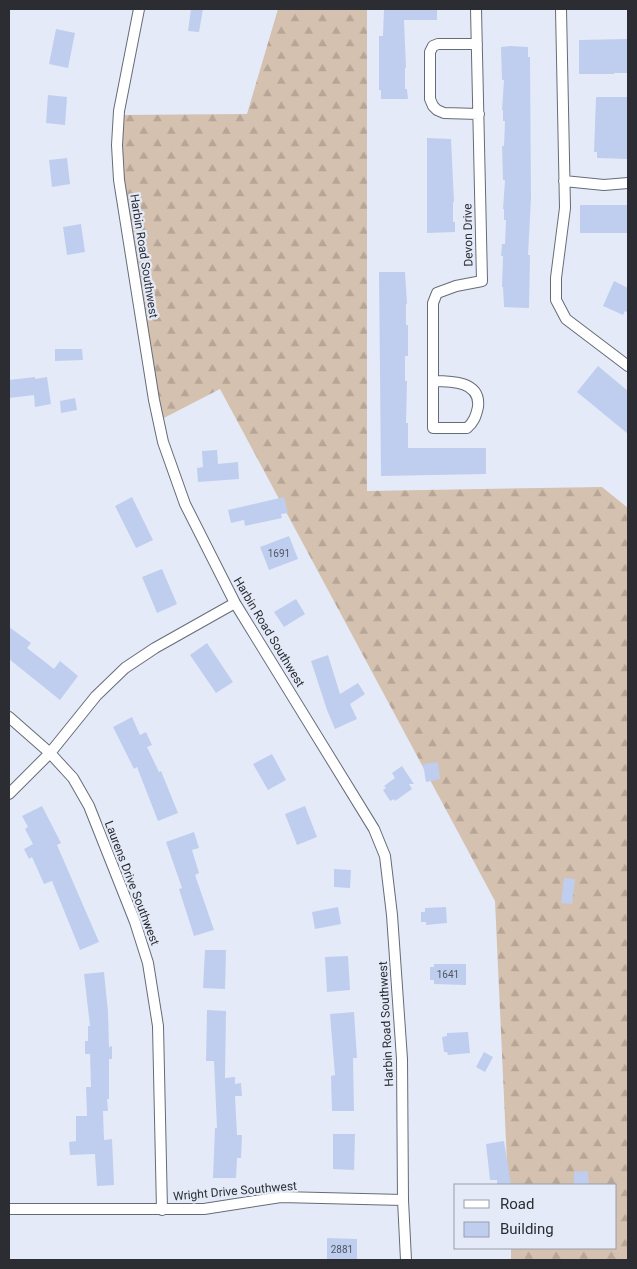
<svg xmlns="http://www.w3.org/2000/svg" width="637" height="1269" viewBox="0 0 637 1269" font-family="Roboto,sans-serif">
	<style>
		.forest { fill: url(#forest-firs) }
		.building { fill: #bfceef }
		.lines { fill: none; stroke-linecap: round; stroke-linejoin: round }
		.minor-casing { stroke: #666c77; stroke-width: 12 }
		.minor { stroke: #fff; stroke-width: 10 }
		.labels { text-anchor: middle; stroke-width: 4.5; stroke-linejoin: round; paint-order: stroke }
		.number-label { font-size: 10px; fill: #505561 }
		.street-label { font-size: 12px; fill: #2b2d32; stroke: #e4eaf8 }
	</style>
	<defs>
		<pattern id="forest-firs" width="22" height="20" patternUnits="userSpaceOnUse" patternTransform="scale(1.25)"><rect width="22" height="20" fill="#d5c1af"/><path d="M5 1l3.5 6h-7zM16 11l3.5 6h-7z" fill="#b7a697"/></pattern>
	</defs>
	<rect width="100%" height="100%" fill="#e4eaf8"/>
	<path class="forest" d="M278,9H367V491L602,487L628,508V1260H511V1248H616V1185H508L495,901L220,389L158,421L113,154L121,115L247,114Z"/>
	<path class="building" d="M191,9H203L199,32L188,31Z
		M384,9H437V20H404L406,68H405V89H407L408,99H381V90H379V36H383Z
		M56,29L75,33L68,68L49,64Z
		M627,39L628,73H614V74H579V40Z
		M510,46L528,47V57H530L531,198L528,255H530L529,308L504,307L503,287H502L503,256H501L502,244H505L506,220H504V209H503L505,180H503L502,146H504L505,121H503V110H502L504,80H502L501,47Z
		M48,95L67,97L65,125L46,123Z
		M596,97H628V159L597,158V152H594Z
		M427,138L451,139L454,202H453V222H455V232L427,233Z
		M67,158L70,184L52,187L49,160Z
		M580,205H628V233H580Z
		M81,224L85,252L67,255L63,227Z
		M379,272H405L407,304H406V325H408V356H405V381H407L406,423H408V448H486V474L381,476Z
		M614,281L628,288V313L625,311L623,315L603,306Z
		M55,349H82L83,360L55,361Z
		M598,366L628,391V434L577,392Z
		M35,377V379L47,377L51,404L35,407L34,395L9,398V380Z
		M75,398L77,410L61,413L60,401Z
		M217,450L218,464L238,462L239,479L198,482L197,468L203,467L202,451Z
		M132,497L153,540L136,548L115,506Z
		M284,497L288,513L281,514L282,518L245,526L244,520L231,523L228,510Z
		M289,536L298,559L269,570L260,547Z
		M162,569L177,604L157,613L142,577Z
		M296,599L305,614L284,627L274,612Z
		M9,627L31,643L27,648L54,669L60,661L78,676L60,700L9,659Z
		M207,643L233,682L216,693L190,655Z
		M328,655L340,694L358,683L365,694L350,704L357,719L335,729L327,710L311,661Z
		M132,717L140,735L146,732L152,745L147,747L159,772L161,771L178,813L158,821L137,767L134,769L113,727Z
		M272,754L286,780L268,790L253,764Z
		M438,762L440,779L426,782L423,764Z
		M402,766L414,784H409L412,789L395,801L394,799L390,801L383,790L386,788L384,786L395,778L392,773Z
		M42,806L61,843L57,845L99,942L80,950L52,881L44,884L32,857L29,859L24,849L33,844L25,829L28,827L22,816Z
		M305,806L317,837L297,845L285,814Z
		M194,832L199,848L192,850L199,873L195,875L214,930L194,936L179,889L182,888L166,842Z
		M334,869L351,870L350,888L334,887Z
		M564,878L575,879L572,904L561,903Z
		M338,907L341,924L315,929L312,912Z
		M446,907L447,923L426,925V922H421V912H425V908Z
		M205,950H226L225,989L203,988Z
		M348,956L350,990L327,992L325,957Z
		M434,964H466V985L434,984V980H430V967H434Z
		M104,972L108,1012L109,1047L112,1046V1059H109V1099H107L108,1111H103L104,1140L112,1139L114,1185L97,1186L95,1154L70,1155L69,1142L76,1141V1116H87L86,1087H91L90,1054H85V1041H88V1026H90L84,974Z
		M207,1010L226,1011L225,1078L235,1077V1084L241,1083L242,1096H235L237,1135H242L241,1158H237L236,1178H213L215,1128H217L214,1061H206Z
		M354,1012L357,1058H353L354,1111H332L331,1076L335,1075L330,1014Z
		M468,1032L470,1053L448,1055L447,1052H444L442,1037L447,1036V1033Z
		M484,1052L493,1057L485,1072L476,1067Z
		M333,1134H355L354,1170L333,1169Z
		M504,1141L511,1185H497V1180H490L486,1144Z
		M588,1171L589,1185H574V1172Z
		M327,1238L357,1239V1260H327Z"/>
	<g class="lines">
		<g class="minor-casing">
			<path id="minor" d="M139,9L119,111L117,145L119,180L154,400L163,442L185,504L235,603L374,829L385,856L392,915L402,1059L403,1200L406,1260
				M561,9L565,208L556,278V300L566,319L628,366
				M477,44H438L433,46L430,52V99L433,106L437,110L444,113L479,114
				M564,181L604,185L628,183
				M433,381C451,381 481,381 478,407C476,416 474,422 467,428H433V303L437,293L456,286L482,281L476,9
				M9,717L50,753L73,778L89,806L135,922L148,963L158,1026L162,1210
				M9,794L50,753L96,696L125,668L155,648L235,603
				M9,1209H204L281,1197L403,1200"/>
		</g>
		<use href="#minor" class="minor"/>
	</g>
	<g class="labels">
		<g class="number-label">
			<text x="279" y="557">1691</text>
			<text x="448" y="978">1641</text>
			<text x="342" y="1253">2881</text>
		</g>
		<g class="street-label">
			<text transform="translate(468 235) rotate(-91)" y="4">Devon Drive</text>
			<text transform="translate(144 256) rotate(81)" y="4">Harbin Road Southwest</text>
			<text transform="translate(269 632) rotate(59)" y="4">Harbin Road Southwest</text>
			<text transform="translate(132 883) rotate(69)" y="4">Laurens Drive Southwest</text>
			<text transform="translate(386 1024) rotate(-93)" y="4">Harbin Road Southwest</text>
			<text transform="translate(235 1191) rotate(-5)" y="4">Wright Drive Southwest</text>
		</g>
	</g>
	<rect width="637" height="1269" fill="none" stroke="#2b2d32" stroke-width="20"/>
	<rect x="454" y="1184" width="162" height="65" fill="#e4eaf8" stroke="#9a9ea9"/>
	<rect x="464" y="1200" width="25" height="8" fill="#ffffff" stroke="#9a9ea9"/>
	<text x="500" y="1209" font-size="15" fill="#2b2d32">Road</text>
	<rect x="464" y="1222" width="25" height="15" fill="#bfceef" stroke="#9a9ea9"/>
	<text x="500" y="1234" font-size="15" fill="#2b2d32">Building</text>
</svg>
